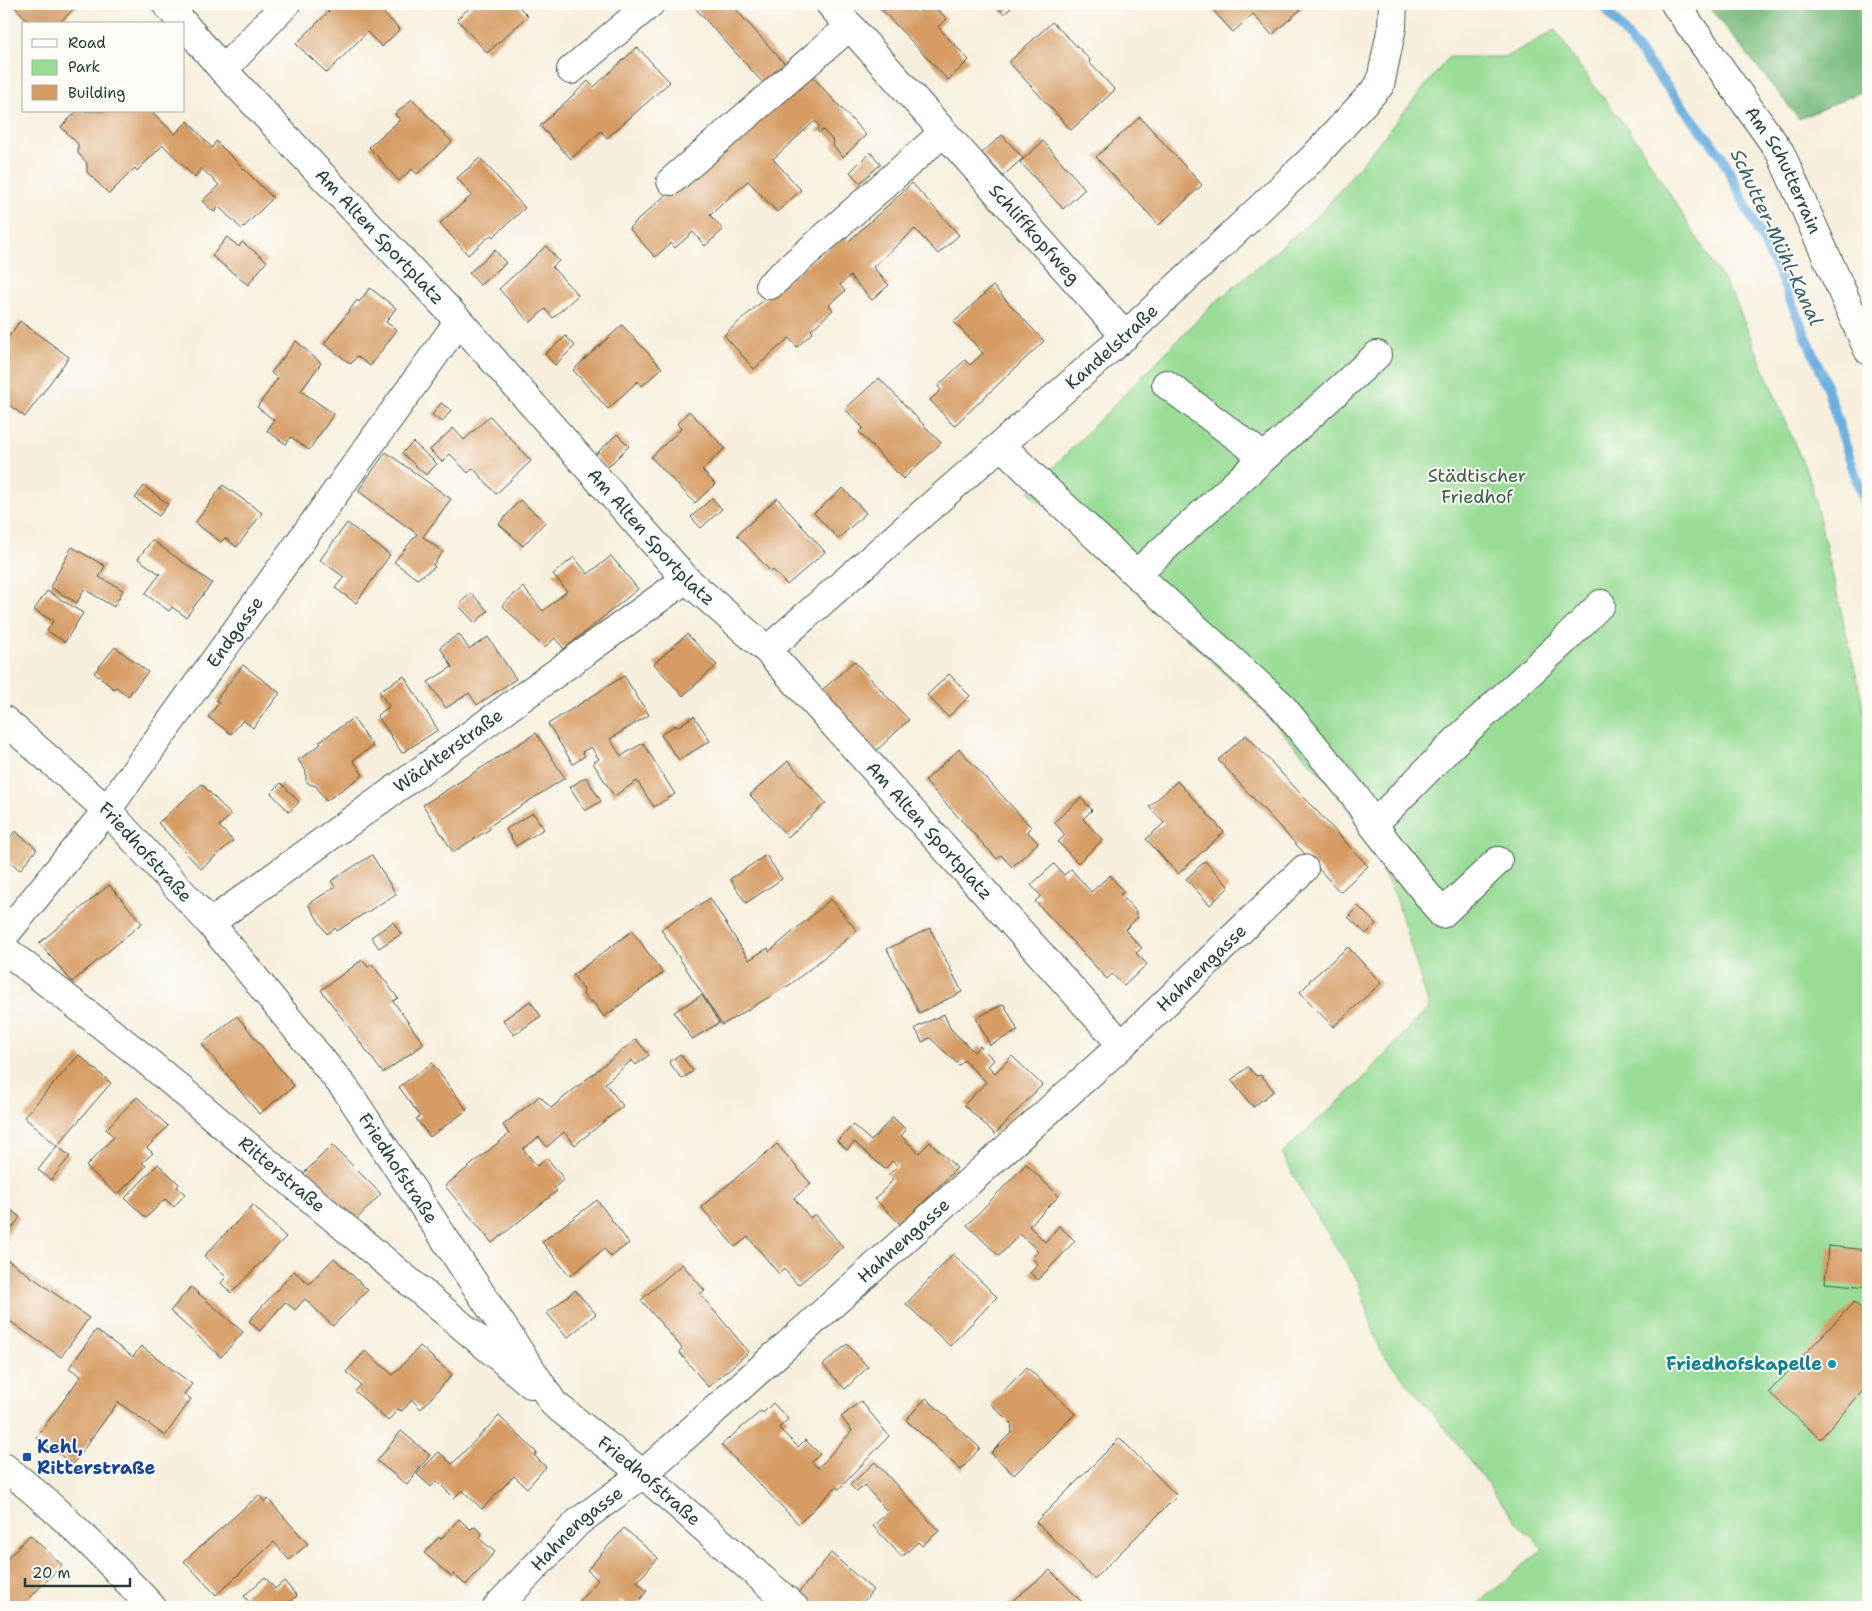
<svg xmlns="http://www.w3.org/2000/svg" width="1872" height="1611" viewBox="0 0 1872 1611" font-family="'Shantell Sans',sans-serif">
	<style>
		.green { fill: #98dc95; stroke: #5c8c64 }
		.forest { fill: #7abc7e; stroke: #4c7c59 }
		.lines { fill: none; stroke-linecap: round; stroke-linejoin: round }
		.stream { stroke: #6bafe0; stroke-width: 10 }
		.building { fill: #d59b63 }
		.minor-casing { stroke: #3f584d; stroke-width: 30 }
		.minor { stroke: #fff; stroke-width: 28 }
		.culture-dot { fill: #0f9aa8; stroke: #fdfcf7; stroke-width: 2 }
		.transit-dot { fill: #1a4fb4; stroke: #fdfcf7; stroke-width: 2 }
		.labels { text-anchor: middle; stroke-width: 4; stroke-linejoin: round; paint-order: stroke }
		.street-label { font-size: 18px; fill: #1f3d34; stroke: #fdfcf7 }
		.park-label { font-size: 18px; fill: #375d47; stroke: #fdfcf7 }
		.culture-label { font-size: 18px; font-weight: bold; fill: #0d838f; stroke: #fdfcf7; text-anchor: end }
		.transit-label { font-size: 18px; font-weight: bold; fill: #164399; stroke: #fdfcf7; text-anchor: start }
		.water-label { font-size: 19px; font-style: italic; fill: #365f68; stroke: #fdfcf7 }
	</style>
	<rect width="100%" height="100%" fill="#fdfcf7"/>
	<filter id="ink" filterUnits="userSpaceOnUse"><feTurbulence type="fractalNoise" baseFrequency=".02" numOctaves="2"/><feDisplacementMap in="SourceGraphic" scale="10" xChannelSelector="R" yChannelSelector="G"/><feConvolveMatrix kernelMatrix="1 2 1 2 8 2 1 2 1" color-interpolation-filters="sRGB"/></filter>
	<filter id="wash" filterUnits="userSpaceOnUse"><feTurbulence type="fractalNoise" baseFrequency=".0096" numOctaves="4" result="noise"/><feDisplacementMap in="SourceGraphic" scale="20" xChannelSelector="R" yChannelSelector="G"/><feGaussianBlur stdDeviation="1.12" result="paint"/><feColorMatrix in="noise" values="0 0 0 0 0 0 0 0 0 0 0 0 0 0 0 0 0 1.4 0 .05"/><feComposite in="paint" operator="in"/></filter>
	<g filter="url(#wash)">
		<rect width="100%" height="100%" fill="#f7efdd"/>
		<path class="green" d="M1555,30L1583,71L1639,144L1735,300L1811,483L1868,726V1607H1474L1543,1549L1516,1522L1449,1433L1379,1349L1359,1283L1306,1199L1282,1153L1359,1083L1429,1007L1396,897L1342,797L1249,696L1029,492L1210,307L1321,213L1449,57H1506Z"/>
		<path class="forest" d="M1707,4H1868V89L1799,119Z"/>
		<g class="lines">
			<path class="stream" d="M1602,4L1721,155L1779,274L1823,376L1868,514"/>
		</g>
		<g id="blocks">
			<path class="building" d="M12,4H79L58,24H31Z
				M336,4H374L400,29L382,47L367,32L327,73L296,44Z
				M474,4H516L528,16L487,53L457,19Z
				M698,4H731L785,64L764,84L694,7Z
				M884,4H912L920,12L930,4H932L947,19L938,27L969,60L948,80L880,8Z
				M995,4H1016L1004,14Z
				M1207,4H1307L1272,35L1253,14L1233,32Z
				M1052,22L1080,49L1090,60L1089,62L1115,90L1071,130L1009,62Z
				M637,47L670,82L607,138L601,131L571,159L540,126L588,81L594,87Z
				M810,74L866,135L843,157L833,146L834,142L823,130L819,133L817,130L820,127L815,121L773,159L801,190L777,212L748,181L710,215L723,230L705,246L693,232L675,248L671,243L655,257L629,228L680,182L685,188Z
				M412,99L452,142L417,174L412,169L399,181L369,147L400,120L395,114Z
				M77,111H151L175,134L188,121L212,148L216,141L273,198L242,229L219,207L214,212L202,201L219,185L201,168L195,178L163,145L137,171L135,168L109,194L87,172V163L78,153V144L61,127Z
				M1140,117L1202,185L1159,225L1096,157Z
				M1002,135L1023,158L1003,176L982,153Z
				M1043,141L1085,189L1063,209L1020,162Z
				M870,152L881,164L860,183L850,172Z
				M480,158L525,208L493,237L491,235L468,255L440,223L472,195L457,178Z
				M912,183L959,235L938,254L915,229L873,267L889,285L872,300L850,276L840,285L845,291L829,305L833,310L811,330L813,332L797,347L789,338L754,369L724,335L775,290L844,236L849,241Z
				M227,237L239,247L242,242L267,261L248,285L212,256Z
				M546,246L559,261L552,267L578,295L553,318L545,309L530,323L499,289Z
				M495,250L506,263L480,285L469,273Z
				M993,286L1044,341L954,426L930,400L941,390L938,386L965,360L970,365L983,353L954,322Z
				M370,288L396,308L386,322L397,330L370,366L357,356L351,364L324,344L357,300L359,302Z
				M20,321L69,357L25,417L4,401V343Z
				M622,325L662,368L642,386L638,381L608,409L573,370Z
				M566,336L575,346L555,365L545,354Z
				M296,341L321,363L301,391L334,414L309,450L291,437L286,444L267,431L274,420L257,407L278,378L271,373Z
				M879,378L941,443L903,479L859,432L863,428L845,409Z
				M441,403L451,410L442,422L432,415Z
				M689,411L725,448L702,470L715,484L695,503L651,457L681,429L677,424Z
				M490,416L531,461L496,494L473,468L468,473L450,454L442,462L430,450L453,428L464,440Z
				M617,434L629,446L607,468L595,455Z
				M413,442L437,464L426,475L402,453Z
				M386,452L451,499L423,537L443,552L433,565L435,567L417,579L394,562L417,534L358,491Z
				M223,485L262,513L237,547L225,538L221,542L195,523Z
				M144,486L168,504L159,516L135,498Z
				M843,488L866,513L838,539L814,513Z
				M712,498L722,509L701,528L691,517Z
				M777,498L825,552L787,585L773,570L771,572L737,535Z
				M520,500L545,522L523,546L499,524Z
				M347,523L390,555L356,603L335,588L344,577L320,560Z
				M152,540L212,583L186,617L172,607L169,611L145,594L160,574L138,559Z
				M72,547L105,566L99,577L123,590L114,607L84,589L77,603L50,587Z
				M611,556L638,589L564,649L555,638L544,648L502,605L523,587L543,611L567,591L553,574L574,557L588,574Z
				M47,591L83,613L65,642L47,631L53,621L34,610Z
				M471,593L488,611L475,623L458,605Z
				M459,634L469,649L488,637L516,679L477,705L469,693L446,708L428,682L452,667L440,647Z
				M687,634L717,665L683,696L654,664Z
				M115,647L148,672L128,696L116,687L114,689L94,673Z
				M854,661L909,720L876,751L821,691Z
				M243,665L280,693L253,728L243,720L231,734L208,717L219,703L216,700Z
				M949,674L970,696L948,717L927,695Z
				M404,676L438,730L402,753L377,715L389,707L379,691Z
				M624,676L649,715L610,739L621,756L643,743L675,794L654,807L637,781L614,796L593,763L599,759L591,747L582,752L585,756L573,764L548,724Z
				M694,716L710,741L679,760L661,735L675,725L677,727Z
				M353,718L373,746L353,760L363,775L326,801L316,786L309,784L306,780V771L298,760L321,744L319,742Z
				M536,733L565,778L488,827L490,829L453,852L423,805Z
				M1246,735L1368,866L1340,892L1218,760Z
				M959,749L1031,827L1027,831L1038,843L1012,867L1001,855L997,859L925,781Z
				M788,761L826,803L788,837L750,795Z
				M586,777L601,801L585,811L570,787Z
				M1177,781L1224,832L1178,874L1146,839L1164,823L1149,807Z
				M281,783L299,802L289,812L271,793Z
				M202,784L231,815L219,826L233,841L201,869L158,823Z
				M1081,798L1092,810L1083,819L1103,840L1078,863L1058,842L1065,835L1054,822Z
				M533,813L544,829L516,846L506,829Z
				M15,831L37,849L20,870L4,857V845Z
				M372,855L396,894L337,931L335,928L327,934L308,904L335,887L331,881Z
				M766,855L782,879L746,903L730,879Z
				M1205,861L1229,887L1210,905L1186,879Z
				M1054,864L1064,875L1071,869L1091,892L1110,875L1124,892L1120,894L1136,911V915L1138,917L1125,930L1142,948L1136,953L1147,964L1124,986L1112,974L1107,979L1035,901L1041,896L1031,885Z
				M109,885L142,923L72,982L39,943Z
				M710,898L749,960L768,948L769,952L831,899L857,931L791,984L722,1025L661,929Z
				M1358,906L1376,924L1366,934L1348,917Z
				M393,922L401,934L379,948L371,937Z
				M930,928L962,992L919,1013L887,949Z
				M632,931L663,973L604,1017L593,1002L588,1001L583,994L584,990L573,975Z
				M1348,947L1381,983L1333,1027L1300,992L1310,982L1309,981Z
				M362,960L368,967L372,964L398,998L393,1001L424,1044L383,1073L321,990Z
				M702,995L719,1023L692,1039L674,1012Z
				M530,1001L541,1016L514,1035L503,1020Z
				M1004,1004L1018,1031L990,1045L976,1018Z
				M944,1014L950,1028L974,1052L980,1046L994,1060L988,1066L995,1073L1012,1056L1042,1085L995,1134L964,1105L986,1082L964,1060L959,1065L930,1038L922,1042L915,1028Z
				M237,1016L294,1086L259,1114L202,1044Z
				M636,1039L649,1055L636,1065L632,1060L605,1083L623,1106L575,1145L564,1132L547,1147L539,1137L523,1149L537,1166L547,1158L564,1179L554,1188L557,1191L492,1243L445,1186L509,1134L503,1125L540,1096L551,1108Z
				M680,1054L693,1071L682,1079L669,1062Z
				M79,1055L111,1083L57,1146L24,1117Z
				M432,1063L467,1110L430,1137L416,1119L420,1116L399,1087Z
				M1248,1067L1256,1076L1261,1075L1274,1091L1253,1107L1231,1080Z
				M137,1097L168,1126L147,1148L153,1153L142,1163L146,1166L117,1195L86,1166L114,1137L106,1129Z
				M893,1117L906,1130L901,1136L919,1153L930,1142L957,1168L901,1225L875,1199L893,1180L888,1175L898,1166L892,1161L885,1169L854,1142L847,1150L837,1141L853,1125L871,1141Z
				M777,1144L811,1184L794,1198L810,1218L815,1214L843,1247L798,1285L784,1269L779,1274L748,1237L735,1247L701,1207Z
				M332,1145L381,1194L353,1223L303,1174Z
				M57,1146L70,1156L51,1180L38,1170Z
				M158,1164L179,1184L177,1187L185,1194L174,1207L165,1199L146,1218L125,1198Z
				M1026,1164L1059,1196L1029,1226L1045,1242L1059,1226L1075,1241L1038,1280L1030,1273L1038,1264L1032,1258L1038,1251L1020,1234L999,1256L967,1225Z
				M597,1200L629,1243L611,1257L604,1249L570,1276L542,1242Z
				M4,1205L20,1217L6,1237L9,1239L4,1246Z
				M253,1205L286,1237L231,1293L221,1283L226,1277L204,1256Z
				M1828,1246L1868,1250V1287L1825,1283Z
				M953,1254L997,1297L950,1346L906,1304Z
				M334,1258L368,1290L333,1326L305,1299L295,1310L285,1302L260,1331L249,1321L294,1271L309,1284Z
				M8,1260L89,1318L61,1357L4,1317V1266Z
				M682,1264L705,1291L700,1294L749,1352L708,1387L679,1352L682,1348L641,1300Z
				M191,1287L243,1332L221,1357L170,1311Z
				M575,1290L596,1314L567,1338L547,1313Z
				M1854,1302L1868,1315V1385L1820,1439L1769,1392Z
				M96,1330L133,1357L141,1346L192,1384L184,1394L191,1399L165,1436L118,1402L73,1464L36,1438L81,1376L69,1368Z
				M847,1344L868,1367L845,1389L823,1365Z
				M420,1346L452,1375L421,1409L412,1400L402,1411L398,1409L388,1421L355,1391L361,1385L346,1372L365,1351L393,1375Z
				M1027,1367L1075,1414L1014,1475L991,1453L1012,1432L1011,1424L991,1404Z
				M926,1398L980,1448L961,1470L906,1420Z
				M861,1401L889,1436L839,1489L836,1487L799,1524L721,1445L761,1411L763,1413L773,1403L788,1419L779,1428L798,1447L805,1440L820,1454L812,1462L818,1468L852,1431L841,1417Z
				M499,1416L537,1453L534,1455L546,1467L527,1488L514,1476L482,1509L462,1490L454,1498L437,1481L431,1487L417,1474L439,1452L452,1464Z
				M401,1431L430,1455L407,1485L377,1461Z
				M1120,1438L1177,1496L1094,1579L1036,1522Z
				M875,1462L939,1531L922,1546L918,1542L902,1557L873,1526L888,1512L864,1485L857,1492L850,1485Z
				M259,1495L265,1502L268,1499L308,1544L289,1560L274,1542L216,1595L184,1561Z
				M459,1519L470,1529L475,1527L482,1533L480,1539L495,1552L466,1585L453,1574L451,1576L424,1553L439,1537L441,1539Z
				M624,1528L658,1558L637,1582L647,1591L634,1607H629L621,1600L614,1607H581L577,1604L598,1580L587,1570Z
				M30,1535L62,1565L21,1607H6L4,1605V1562Z
				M831,1553L873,1590L859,1607H811L797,1595Z
				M1050,1570L1087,1607H1005Z
				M265,1577L275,1589L284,1581L297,1596L288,1604L291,1607H254L244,1596Z"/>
		</g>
	</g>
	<g filter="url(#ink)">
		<use href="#blocks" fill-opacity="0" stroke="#3f584d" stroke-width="1"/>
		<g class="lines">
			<g class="minor-casing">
				<g id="minor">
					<path d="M166,4L184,24"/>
					<path id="s1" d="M830,4L1125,336"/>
					<path id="s2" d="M1675,4L1780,152L1868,350"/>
					<path id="s3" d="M184,24L223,70L459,321L686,579L767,650L1122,1045"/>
					<path d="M223,70L286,4"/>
					<path d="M571,70L650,4"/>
					<path d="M671,181L850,26"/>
					<path d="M770,285L943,133"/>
					<path d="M1166,384L1264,457"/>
					<path d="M1001,445L1048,491L1136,574L1280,704L1355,796L1373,825L1442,914L1498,861"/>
					<path d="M1136,574L1377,355"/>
					<path id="s4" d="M767,650L1125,336L1313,158L1380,85L1392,27L1393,4"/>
					<path id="s5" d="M4,720L107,810L210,923L347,1091L554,1404L643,1474L794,1607"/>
					<path d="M1373,825L1458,739L1563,642L1601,604"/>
					<path id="s6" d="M210,923L686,579"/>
					<path id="s7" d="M4,936L107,810L459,321"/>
					<path id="s8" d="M4,949L135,1051L531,1384"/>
					<path d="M4,1467C58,1509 105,1557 152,1607"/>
					<path id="s9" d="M497,1607L578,1522L643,1474L1122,1045L1304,869"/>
				</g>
			</g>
			<use href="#minor" class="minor"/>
		</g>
	</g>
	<circle class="culture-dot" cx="1832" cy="1364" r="5"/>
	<rect class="transit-dot" x="22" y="1452" width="10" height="10" rx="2.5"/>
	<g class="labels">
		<g class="street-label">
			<text dy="6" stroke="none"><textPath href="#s2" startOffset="199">Am Schutterrain</textPath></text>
			<text dy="6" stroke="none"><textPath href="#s1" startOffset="308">Schliffkopfweg</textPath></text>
			<text dy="6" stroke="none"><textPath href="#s3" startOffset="289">Am Alten Sportplatz</textPath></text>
			<text dy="6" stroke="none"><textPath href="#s4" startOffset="459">Kandelstraße</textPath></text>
			<text dy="6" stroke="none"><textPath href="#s3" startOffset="694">Am Alten Sportplatz</textPath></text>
			<text dy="6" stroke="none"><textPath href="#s7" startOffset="382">Endgasse</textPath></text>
			<text dy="6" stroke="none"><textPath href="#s6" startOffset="294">Wächterstraße</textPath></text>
			<text dy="6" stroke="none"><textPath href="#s3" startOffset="1099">Am Alten Sportplatz</textPath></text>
			<text dy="6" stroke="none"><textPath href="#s5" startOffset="194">Friedhofstraße</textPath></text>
			<text dy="6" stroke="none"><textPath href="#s9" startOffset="952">Hahnengasse</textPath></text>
			<text dy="6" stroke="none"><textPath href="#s5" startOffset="599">Friedhofstraße</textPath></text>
			<text dy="6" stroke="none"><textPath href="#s8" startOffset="358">Ritterstraße</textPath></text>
			<text dy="6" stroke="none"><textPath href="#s9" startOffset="548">Hahnengasse</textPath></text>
			<text dy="6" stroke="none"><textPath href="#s5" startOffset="1004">Friedhofstraße</textPath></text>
			<text dy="6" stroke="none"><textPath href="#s9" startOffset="112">Hahnengasse</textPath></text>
		</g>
		<g class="park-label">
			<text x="1477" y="482">Städtischer<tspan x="1477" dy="21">Friedhof</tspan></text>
		</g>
		<g class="culture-label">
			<text x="1822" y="1370">Friedhofskapelle</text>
		</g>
		<g class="transit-label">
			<text x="37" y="1453">Kehl,<tspan x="37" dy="21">Ritterstraße</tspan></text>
		</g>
		<g class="water-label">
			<text transform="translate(1777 237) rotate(65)" y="7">Schutter-Mühl-Kanal</text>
		</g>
	</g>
	<rect width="1872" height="1611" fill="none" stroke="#fdfcf7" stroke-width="20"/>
	<rect x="22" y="22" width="162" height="90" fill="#fdfcf7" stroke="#a4b0a9"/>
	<rect x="32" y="39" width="25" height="8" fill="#ffffff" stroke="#a4b0a9"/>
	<text x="68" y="48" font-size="15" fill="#1f3d34">Road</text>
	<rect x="32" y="60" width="25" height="15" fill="#98dc95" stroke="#a4b0a9"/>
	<text x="68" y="72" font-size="15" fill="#1f3d34">Park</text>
	<rect x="32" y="85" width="25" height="15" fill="#d59b63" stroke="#a4b0a9"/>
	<text x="68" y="98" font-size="15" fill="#1f3d34">Building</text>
	<path d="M25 1578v8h105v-8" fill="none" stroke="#1f3d34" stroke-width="2.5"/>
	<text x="32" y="1578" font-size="15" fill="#1f3d34" stroke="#fdfcf7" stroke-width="4" paint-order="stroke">20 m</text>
</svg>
